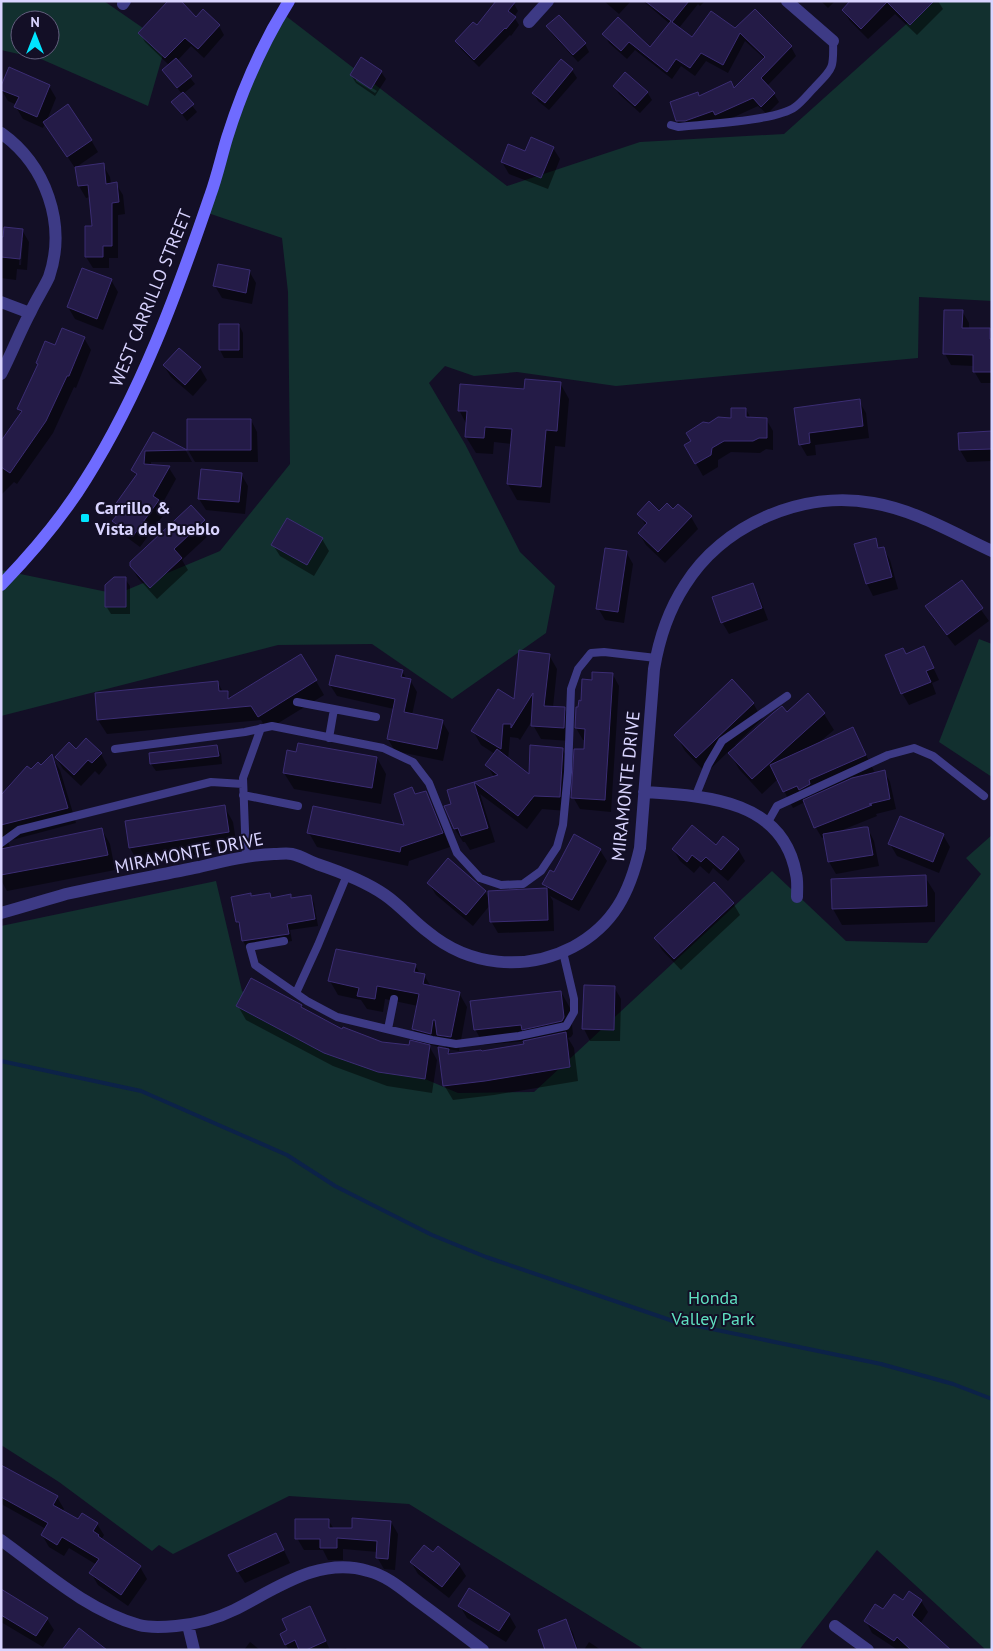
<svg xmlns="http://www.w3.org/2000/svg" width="993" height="1651" viewBox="0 0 993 1651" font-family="'PT Sans',sans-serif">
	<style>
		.green { fill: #12302f; fill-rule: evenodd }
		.shadow { fill: #0007; fill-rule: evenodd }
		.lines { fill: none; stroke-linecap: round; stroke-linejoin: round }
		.stream { stroke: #0c2248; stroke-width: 4 }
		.building { fill: #241b47; stroke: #3b2d73 }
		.service { stroke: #3d3a85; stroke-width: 8 }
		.minor { stroke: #3d3a85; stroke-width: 12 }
		.secondary { stroke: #6f6bff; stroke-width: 12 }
		.poi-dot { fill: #00e5ff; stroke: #130f26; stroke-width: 2 }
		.labels { text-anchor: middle; stroke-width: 4; stroke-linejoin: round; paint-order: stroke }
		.street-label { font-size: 18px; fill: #d9d4ff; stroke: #130f26 }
		.poi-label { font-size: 18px; font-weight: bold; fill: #d9d4ff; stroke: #130f26; text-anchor: start }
		.park-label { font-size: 18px; fill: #5fe0c0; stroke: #130f26 }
	</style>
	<rect width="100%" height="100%" fill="#130f26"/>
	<path class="green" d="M1,1H104L166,44L148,106L41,59L1,50ZM20,20H50V50H20Z
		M932,1H992V301L919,297L918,358L616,386L517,372L474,376L445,366L429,383L465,444L520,552L555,586L546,633L452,699L372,644L278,645L1,716V570L117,594L220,551L290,464L288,292L282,238L205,212L225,147L282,13L507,186L640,142L784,134Z
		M979,639L992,644V777L939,742Z
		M992,835V1650H986L877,1550L799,1650H645L409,1504L289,1496L173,1554L159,1545L152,1551L59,1482L1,1445V926L216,881L242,991L258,1008L458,1093L534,1092L772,871L846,941L927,943L981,874L966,858Z"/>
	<path class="shadow" d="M604,1H631L619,14Z
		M643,1H705L700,6L698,4L679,28L692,39L735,30L755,11L791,47L796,56L767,86L774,94L779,102L767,114L758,106L721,123L718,119L682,129L677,120L699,97L734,90L765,59L745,41L728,73L706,61L695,76L681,66L672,79L635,50L627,59L609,43L604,34L651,48L670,24Z
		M821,1H835L828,8Z
		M865,1H938L943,9L917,35L895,14L868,39L850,21L843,10Z
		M514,4L518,11L514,17L519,25L511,36L510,35L479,67L461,49L456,41Z
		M196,19L219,26L224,35L204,58L191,46L177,61L195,84L183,94L197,112L187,121L173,102L182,94L163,70L169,65L145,42L140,33Z
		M548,26L585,44L589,52L578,62L552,34Z
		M561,61L572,70L577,78L549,110L538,101L534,93Z
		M381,72L386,79L375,96L356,83L351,75ZM356,78L377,91L375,93L356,81Z
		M49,86L56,98L47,120L91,140L98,152L75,168L45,123L43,128L23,119L16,107L17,105L8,101L1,89Z
		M614,86L647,92L652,100L640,113L619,94Z
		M553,148L560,159L548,189L509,174L502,162L526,153Z
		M103,165L110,177L111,184H116L123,195L125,214L118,215V258H109V268H93L86,257L94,227L90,197L86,198L79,186Z
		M22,230L29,242L27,270L17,269L16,280L1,278V238ZM21,239H23L21,265H19Z
		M249,271L256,283L252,304L222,298L215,286Z
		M111,280L118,292L103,330L75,319L68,307Z
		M962,311L969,323V329H989L992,334V383H981L974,371V366L951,365L945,354Z
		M239,325L243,333V358H224L220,350Z
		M84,338L91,350L76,388L74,387L53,433L17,484L14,482L1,495V440L3,441L21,413L19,409L39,366L37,363L56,347Z
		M164,366L200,368L207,380L193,396L171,377Z
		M560,383L569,399L565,447L555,446L550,503L517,500L508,484L512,444L494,442L493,454L476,453L466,437L467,425L459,410L525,390Z
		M859,401L866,413L869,438L815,445L816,455L807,456L800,444L796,409Z
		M746,409L751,419H766L773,431V450L766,449L760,453L731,452L718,460V467L703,476L686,446L692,442L710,424L732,419Z
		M188,420H251L257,432L258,462H195L188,450Z
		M154,433L186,451L192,462H151V466L169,468L176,479L161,506L165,513L140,547L121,533L114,521L118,516L113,509L137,477L133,470Z
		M992,433V461L967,462L960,450Z
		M241,474L248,486L245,514L206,510L199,499Z
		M678,505L691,517L698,529L665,563L646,545L639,533L646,526L639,514L673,510Z
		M191,507L204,521L211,533L182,560L188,570L157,599L138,578L131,566Z
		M322,539L329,551L314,576L280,556L273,545Z
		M875,540L880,549L883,548L890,560L898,589L873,596L867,584Z
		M626,552L633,564L624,623L605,620L598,608Z
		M125,579L130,586V614H111L106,606Z
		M961,582L989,621L955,646L933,618L926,606Z
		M752,584L759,596L768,620L729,634L722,622Z
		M924,648L939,680L932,683L936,694L909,705L902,693L906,655Z
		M549,655L557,669L553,707L564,708L572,722L571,741L541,739L533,725V719L520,740L518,738L510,737L508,760L530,776L562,749L571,763L567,811L542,809L527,829L480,794L495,842L470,850L465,842H463L455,829L453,805L448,791L494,777L487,765L495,754L481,745L473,731L515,701Z
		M402,671L407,680H410L417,692L412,715L442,721L449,733L443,761L395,751L388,739L394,709L337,696L330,685Z
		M613,675L619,686L611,812L580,809L573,797L585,751V740H583L576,728L582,702L593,681Z
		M316,681L324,695L267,730L261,720L107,734L98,720L96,694L218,683L223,692H227L231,699Z
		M808,695L824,714L834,730L817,744L853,729L875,773L884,771L890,782L896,809L876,814L877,816L835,833L868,829L874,841L879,866L836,874L829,862L825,837L822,838L816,828L805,802L793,808L778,779L762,794L739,769L729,751L706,773L685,751L676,735L753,703L762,719L735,745L737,747L786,714Z
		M217,747L221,754L222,764L156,771L151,764Z
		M76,750L101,754L107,765L99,775L95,771L81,786L63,769L56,757Z
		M51,756L60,770L76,823L8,841L10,847L102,830L110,844L115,870L7,891L1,880V815L31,771L41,767Z
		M377,758L386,774L381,804L294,789L284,773Z
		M425,792L433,806L450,847L409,861L408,866L317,847L309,833L406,826L416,795Z
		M224,806L233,822L237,848L139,864L130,848Z
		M943,835L950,847L939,873L897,856L890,844Z
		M716,847L738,849L745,861L728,881L713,868L709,874L700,866L694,873L680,861L673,849Z
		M600,850L607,861L579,911L550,896L553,901L554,931L498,933L491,921L490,905L473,926L436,895L429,883L485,892L490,901L546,889L544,884L555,874Z
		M925,877L935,893V922L842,925L833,909Z
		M269,894L272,899L290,896L292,899L311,896L314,903L318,926L290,930L292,941L247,948L243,941L241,929L237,922L233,898L251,897Z
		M733,903L740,915L681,970L662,950L655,938Z
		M415,965L420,974L424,975L431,987L459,993L467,1007L459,1051L448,1049L451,1055L525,1045V1041L484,1045L475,1029L561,992L570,1008L573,1034L571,1037L568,1038L574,1048L578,1081L494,1095L453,1100L444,1085L447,1049L440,1038L439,1047L428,1044L437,1060L432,1093L387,1086L333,1066L246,1020L238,1006H302L304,1010L343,1031L382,1043L410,1047L422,1045L413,1029L418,1006L385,999L383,1012L367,1009L361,1000L338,995L330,981Z
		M614,987L621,999L620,1041H590L584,1029Z
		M1,1462L5,1468L57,1497L64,1509L62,1512L78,1521L97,1524L104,1535L101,1540L140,1567L147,1579L128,1606L98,1585L91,1573L97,1565L69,1548L64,1556L49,1547L42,1535L46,1529L3,1505L1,1502Z
		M328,1520L334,1529H353L391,1522L398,1534L395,1570L384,1569L377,1557L378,1552L343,1549V1560H328L323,1550H304L297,1538Z
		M276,1534L290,1563L245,1583L238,1572Z
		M433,1553L459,1565L466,1576L449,1598L418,1574L411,1562Z
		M1,1591L47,1619L54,1630L43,1647L1,1622Z
		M921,1601L928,1612L920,1624L949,1650H906L904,1648L903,1650H898L872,1633L866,1621L903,1602Z
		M460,1606L509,1615L516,1627L506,1642L467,1618Z
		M316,1620L330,1650H289L286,1645Z
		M566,1621L573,1633L578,1650H547Z
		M250,1642L260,1650H244Z
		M589,1642L601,1650H584Z
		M346,1648L347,1650H332Z"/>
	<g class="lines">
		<path class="stream" d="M1,1061L141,1091L287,1155L335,1186L432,1235L486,1257L673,1321L881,1364L953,1384L992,1399"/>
	</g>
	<path class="building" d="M168,1H181L196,17L203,9L220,25L198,49L185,38L165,58L138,33Z
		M496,1H516L508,11L516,17L506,29L505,28L474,60L455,41L473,22L477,25Z
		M645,1H689L672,22L692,37L711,11L735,28L755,9L792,46L761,78L775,93L761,107L753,98L715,115L713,111L685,121H676L670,102L698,92L699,96L731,81L734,88L765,57L740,33L723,65L701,53L690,68L676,59L667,72L629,42L621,51L602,34L618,17L650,47L671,21Z
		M850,1H934L910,25L887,2L861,29L842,10Z
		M559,15L586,43L573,55L546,26Z
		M361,57L382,71L371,89L350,75Z
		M176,58L192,76L177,88L162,70Z
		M561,59L573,69L545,103L532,93Z
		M9,67L50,85L37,117L14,107L19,97L1,90V86Z
		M625,72L648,92L635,106L613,86Z
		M183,92L194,104L182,114L171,102Z
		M68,104L92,140L67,157L43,122Z
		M531,137L554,147L541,178L501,162L508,144L525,151Z
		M104,163L106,184L117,182L119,202L112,203V246H103V257H85V226H92L88,185L78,186L75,167Z
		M4,227L23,229L20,259L1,257V237H3Z
		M218,264L250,270L246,293L213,286Z
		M82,268L112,279L97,319L67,307Z
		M944,310H963L962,328H990V339H992V372H973V355L943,354Z
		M219,324H239V350H219Z
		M62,328L85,337L69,376H67L46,421L10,473L1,467V441L22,411L17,409L38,364L36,363L45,341L55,345Z
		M179,348L201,367L185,385L163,365Z
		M525,379L561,382L557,431L546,430L541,487L507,484L512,429L485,427L484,438L465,437L467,411H458L460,384L524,389Z
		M860,399L863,426L809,433L810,443L799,445L794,408Z
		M731,408H746V417L767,418V438H759L753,441H724L712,448L711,455L695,464L684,445L691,441L686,433L703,422L709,423L718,417L731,418Z
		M187,419H251V450H187Z
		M992,431V449L959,450L958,433Z
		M153,432L187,450L145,451L144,464L170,466L153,496L159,500L133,536L112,521L118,514L112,509L137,474L131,470Z
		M201,469L242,473L239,502L198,499Z
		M649,501L659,511L667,503L673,509L678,504L692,516L658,552L638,533L647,523L637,514Z
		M191,505L205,520L174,549L182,558L150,588L130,566V562Z
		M287,518L323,538L307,565L271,545Z
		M876,538L878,548L884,547L892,577L866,584L854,544Z
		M605,548L627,551L618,612L596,609Z
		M114,577H126V607H105V585Z
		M962,580L983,608L947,635L925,606Z
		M753,583L762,608L721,623L712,597Z
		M924,646L934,668L926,671L931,682L901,694L885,655L903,648L906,654Z
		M519,650L550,654L544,706L565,707L564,728L531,726L533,693L511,728V724H503L501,749L471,731L498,689L514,699Z
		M301,654L317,680L258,717L251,706L97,720L95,693L218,681L219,691H228V699Z
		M336,655L403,670L401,677L411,679L404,712L443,720L437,749L387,739L395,699L329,685Z
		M592,672L613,673L605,800L571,798L574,749H584L585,729L575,728L576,707H578L579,700L581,701L582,679L592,680Z
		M732,679L754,703L696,758L674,735Z
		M808,693L825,713L752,779L728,753L773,713L782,706L787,712Z
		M853,727L866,755L809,780L810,784L799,790L797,786L783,792L770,765Z
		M86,738L102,753L92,763L88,760L74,775L55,757L69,742L76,749Z
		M298,743L377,757L372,788L283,773L287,750L296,752Z
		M217,745L219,756L150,764L149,753Z
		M530,745L563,748L560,797L534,796L518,816L474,782L488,828L461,836L458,828L454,829L444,806L451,804L447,790L498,775L485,765L497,749L529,774Z
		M52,754L68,808L1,825V795L27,766L31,769L38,762L41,765Z
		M885,770L890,799L869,804L872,805L814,828L803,800L852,778Z
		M412,787L415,794L426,791L443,833L401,847L400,852L307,833L313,806L404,825L394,794Z
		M225,805L229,832L129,848L125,821Z
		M900,816L944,834L933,862L888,844Z
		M692,825L716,845L723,836L739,849L721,870L706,857L701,862L692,855L687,862L672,849Z
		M864,827H868L873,855L828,862L823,834Z
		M102,828L108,855L1,875V849Z
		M574,834L601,849L572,900L542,884L550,870L554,872Z
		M448,858L486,891L466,915L427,883Z
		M926,875L927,906L832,909L831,879Z
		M714,882L734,903L674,959L654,938Z
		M526,889L547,888L548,920L490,922L488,891Z
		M251,893V896L270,893L271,898L291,894V898L311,895L315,919L287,924L289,934L242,941L239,922H236L231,897Z
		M336,949L416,964L414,972L425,974L423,984L460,992L451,1037L437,1035L435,1020H433L431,1034L412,1029L419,994L377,986L375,999L357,996L359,988L328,981Z
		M251,978L302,1005L301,1007L342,1029L343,1027L382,1042L409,1045L410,1040L430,1045L425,1079L378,1072L324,1053L236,1006Z
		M584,985L615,986L614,1030L582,1029Z
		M561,991L564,1017L562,1021L522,1030L521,1025L474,1030L470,1001Z
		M566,1032L570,1067L485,1081L443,1086L438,1047L449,1049L448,1054L481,1050L482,1051L524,1044L523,1041Z
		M1,1465L58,1496L53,1505L78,1519L82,1513L98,1523L93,1531L99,1535L98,1536L141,1566L121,1595L89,1573L99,1559L62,1537L57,1545L41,1535L48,1523L1,1497Z
		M352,1518L391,1521L388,1559L376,1558L377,1541L337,1538V1548H320V1539H295V1519H329V1528H352Z
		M276,1533L284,1550L237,1572L228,1555Z
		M424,1545L433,1552L438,1546L460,1564L442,1587L410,1562Z
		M469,1588L510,1614L499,1631L458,1606Z
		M1,1589L48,1618L36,1636L1,1615Z
		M909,1591L922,1600L912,1615L951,1650H911L897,1637L894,1641L864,1621L875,1604L883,1609L894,1594L903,1600Z
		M310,1606L326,1641L306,1650H299L295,1640L285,1645L280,1634L287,1630L282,1619Z
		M566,1619L577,1650H545L538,1630Z
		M79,1628L107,1650H62Z"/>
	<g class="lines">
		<path class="service" d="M671,125L678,127C705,124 776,121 795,107C802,102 808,94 814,88C833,68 834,69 833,41
			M297,702L334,709
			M329,738L334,709L376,717
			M115,749L245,732L272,726L383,748L413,762L429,783L457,853L480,878L501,885L523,884L541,871L557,847L563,825L568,772L571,689L578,669L591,653L604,652L656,658
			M243,795L298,806
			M696,795L708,765L722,741L787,696
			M768,822L777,806L888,755L914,748L933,756L984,796
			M1,843L19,830L211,782L243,784
			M246,857L243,778L261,728
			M284,941L250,947L255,965L307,1001L337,1017L432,1040L456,1044L519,1036L566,1026L574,1012V999L563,952
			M296,993L318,945L347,875
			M388,1029L394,999"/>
		<path class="minor" d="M787,1L833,41
			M123,4L125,1
			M529,22L548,1
			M1,133C46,165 67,224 49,277C44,288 36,300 31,311C20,331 12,353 1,374
			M1,302L30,313
			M644,792C705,796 783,799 796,874C798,881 797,889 797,897
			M1,913C23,907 45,900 66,894C110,884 155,876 199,867C224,861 248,855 274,854C280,854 287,853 292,854C301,856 309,861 317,864C341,872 365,881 385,895C401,906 413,921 428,932C469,966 525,972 573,947C614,925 630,892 640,848L654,669C659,639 668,611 685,585C723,524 803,490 873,503C915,510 953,533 992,551
			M1,1540C44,1571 86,1610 139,1625C150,1628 165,1627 176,1626C196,1624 216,1619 234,1610C276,1589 319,1556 368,1571C388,1576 403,1590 419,1602C441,1618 462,1634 483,1650
			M188,1625L194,1650
			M835,1626L868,1650"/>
		<path class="secondary" d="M1,585C33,552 62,518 86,479C141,392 177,293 210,196C217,177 221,158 227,138C242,90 262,44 289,1"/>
	</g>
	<rect class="poi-dot" x="80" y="513" width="10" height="10" rx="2.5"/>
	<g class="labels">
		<g class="street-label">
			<text transform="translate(151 298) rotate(-68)" y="6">WEST CARRILLO STREET</text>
			<text transform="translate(626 786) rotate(-84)" y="6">MIRAMONTE DRIVE</text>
			<text transform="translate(189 853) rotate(-11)" y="6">MIRAMONTE DRIVE</text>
		</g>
		<g class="poi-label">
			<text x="95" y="514">Carrillo &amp;<tspan x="95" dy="21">Vista del Pueblo</tspan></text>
		</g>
		<g class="park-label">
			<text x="713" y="1304">Honda<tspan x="713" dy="21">Valley Park</tspan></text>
		</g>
	</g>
	<rect width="993" height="1651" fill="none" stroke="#d9d4ff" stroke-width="5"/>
	<g transform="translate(35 35)"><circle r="24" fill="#130f26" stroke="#625e7d"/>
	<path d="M0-4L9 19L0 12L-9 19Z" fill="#00e5ff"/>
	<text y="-8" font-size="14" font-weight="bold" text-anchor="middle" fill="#d9d4ff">N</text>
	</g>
</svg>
